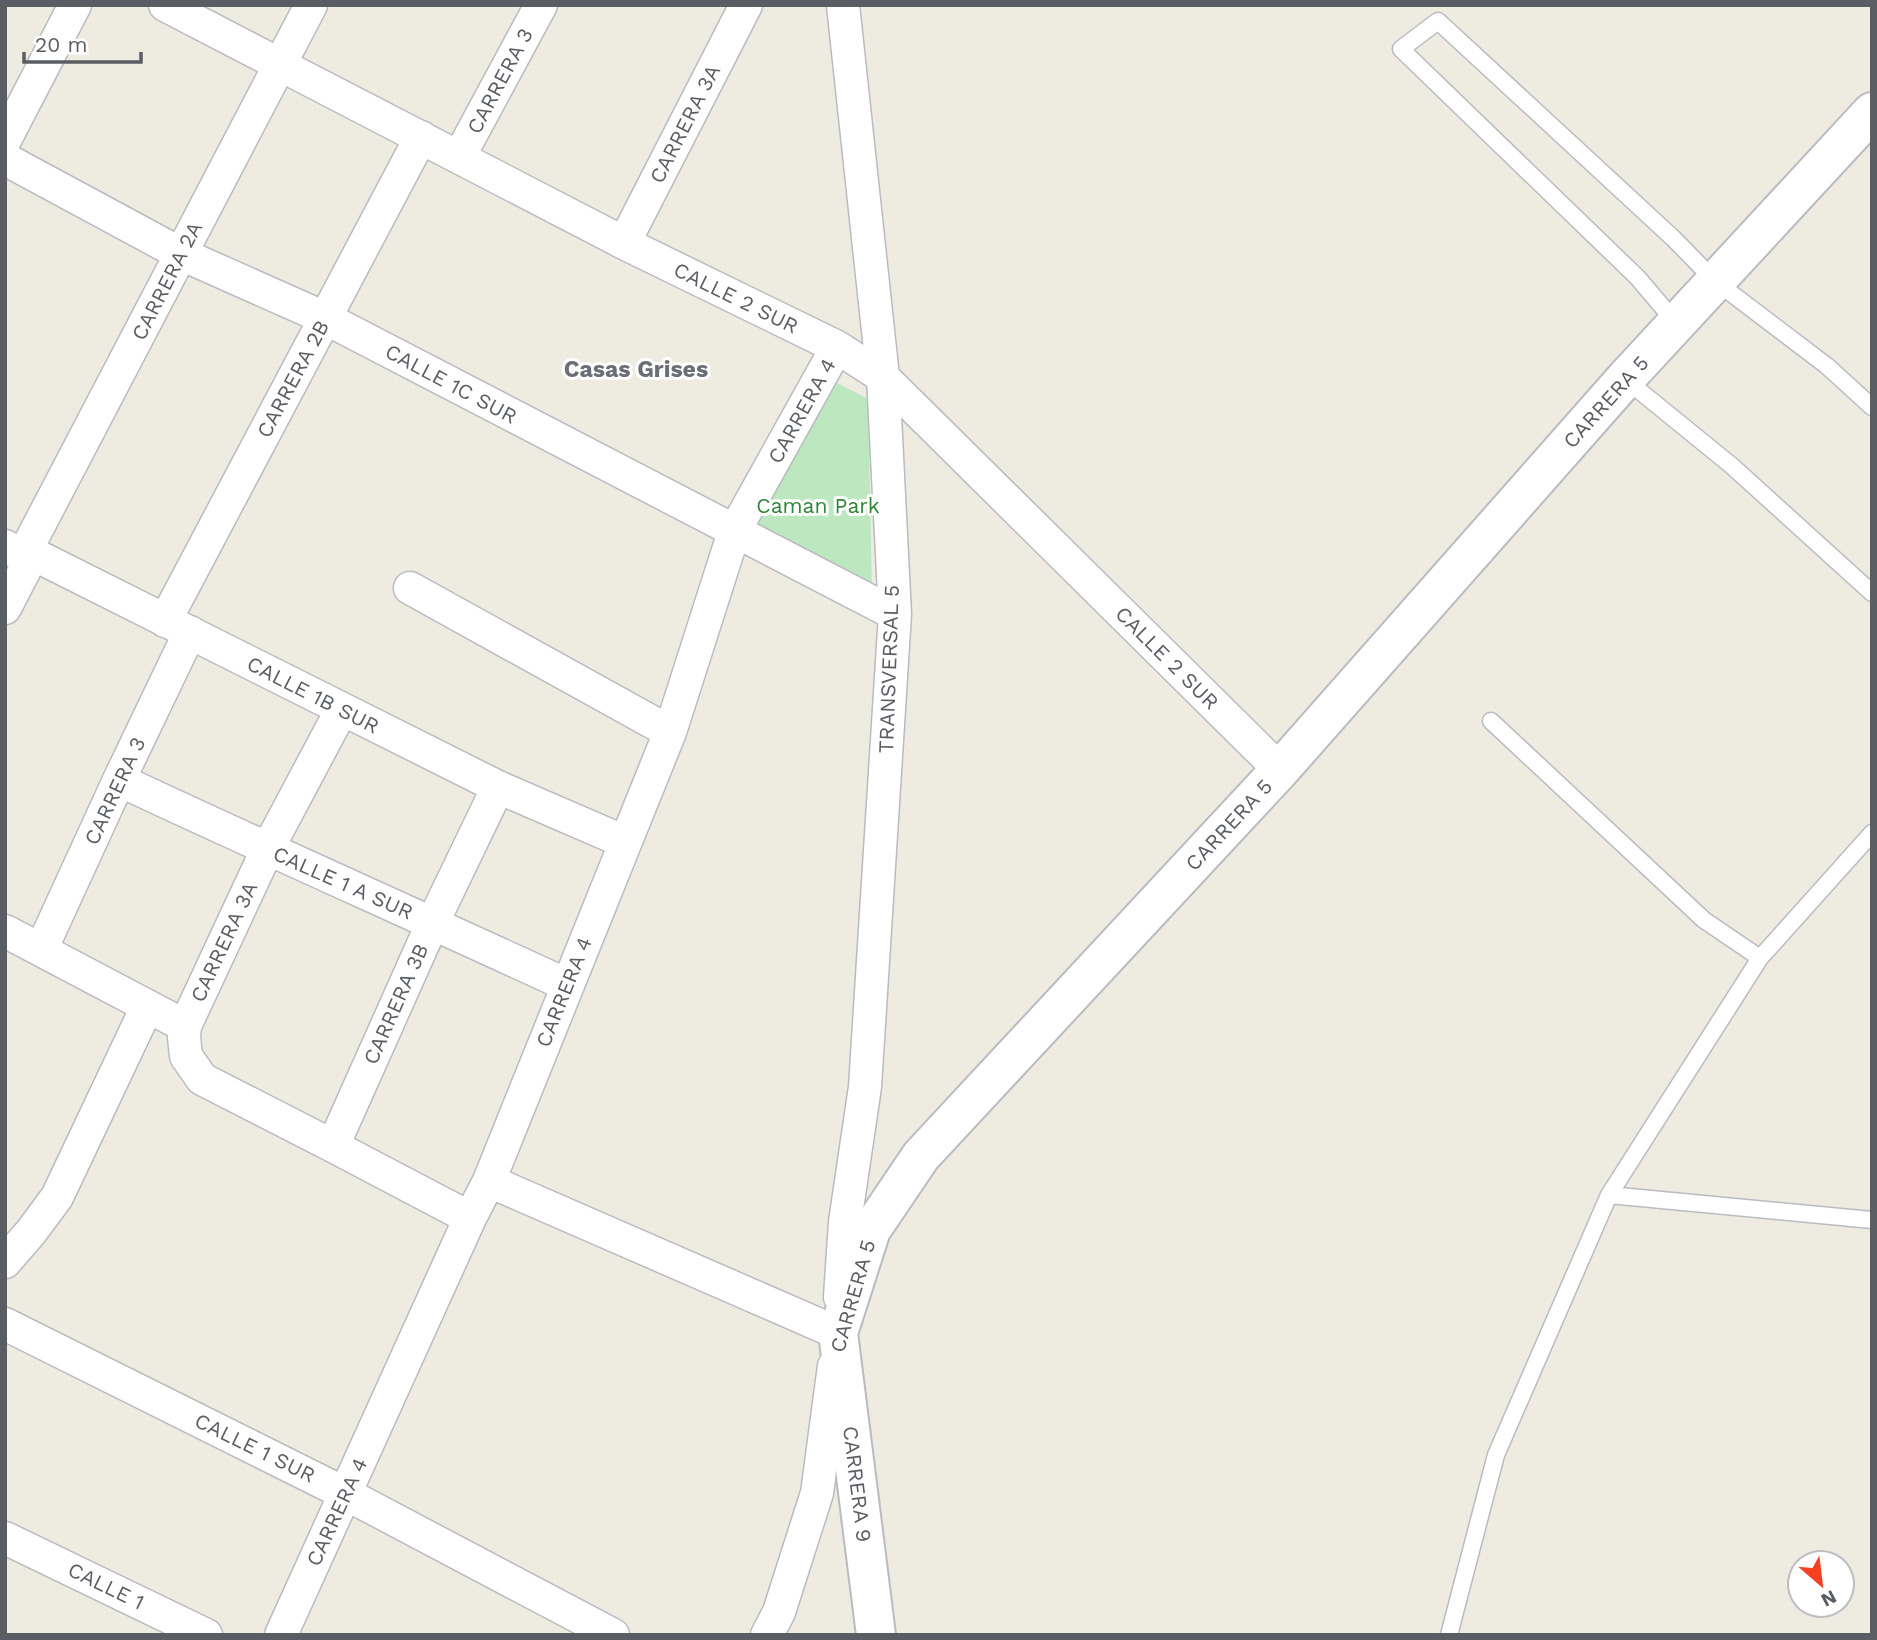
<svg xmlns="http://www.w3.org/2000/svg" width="1877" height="1640" viewBox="0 0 1877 1640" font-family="'Work Sans',sans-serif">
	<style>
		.green { fill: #bce7bf }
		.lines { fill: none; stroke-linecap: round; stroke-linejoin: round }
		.service-casing { stroke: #b9bbc1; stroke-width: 19 }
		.minor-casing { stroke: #b9bbc1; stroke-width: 35 }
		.tertiary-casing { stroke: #b9bbc1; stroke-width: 42 }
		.service { stroke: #fff; stroke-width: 16 }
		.minor { stroke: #fff; stroke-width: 32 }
		.tertiary { stroke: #fff; stroke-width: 38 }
		.labels { text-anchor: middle; stroke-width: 6; stroke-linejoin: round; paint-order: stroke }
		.street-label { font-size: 21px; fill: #5a5d63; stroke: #fff }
		.park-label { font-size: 21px; fill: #2f8539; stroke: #fff }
		.neighbourhood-label { font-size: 23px; font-weight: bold; fill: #6b6f75; stroke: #fff }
	</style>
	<rect width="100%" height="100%" fill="#eeece1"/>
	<path class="green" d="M837,383L868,399L872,592L744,525Z"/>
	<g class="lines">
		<g class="service-casing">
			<path id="service" d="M1676,323L1638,278L1401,49L1438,21L1674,239L1715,281L1827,366L1872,407
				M1625,379L1732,466L1872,593
				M1491,721L1704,920L1760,958
				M1609,1195L1872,1220
				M1449,1635L1496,1455L1609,1195L1760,958L1872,833"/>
		</g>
		<g class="minor-casing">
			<path id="minor" d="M165,5L624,243L837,347L883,377L1280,770
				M5,140L75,5
				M459,157L541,5
				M5,159L181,254L325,318L895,614
				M624,243L746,5
				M5,546L23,556L33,554L498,787L625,842
				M23,556L311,5
				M410,588L670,732
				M5,608L33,554
				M165,621L421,137
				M119,780C268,850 418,916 567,985
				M5,931L185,1026L184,1037L186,1056L202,1079L333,1146L470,1218
				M41,950L119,780L190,632
				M185,1026L267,850L342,709
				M333,1146L433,922L498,787
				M489,1181L838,1333
				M5,1262L31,1232L57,1197L147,1007
				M840,1297L845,1222L865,1087L895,614L883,377L843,5
				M5,1324L346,1494L613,1635
				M5,1538L206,1635
				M281,1635L470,1218L489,1181L670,732L734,532L837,347
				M767,1635L779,1612L817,1493L834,1366"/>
		</g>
		<g class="tertiary-casing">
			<path id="tertiary" d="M876,1635L838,1333L871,1230L921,1156L1280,770L1625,379L1872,112"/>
		</g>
		<use href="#service" class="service"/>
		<use href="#minor" class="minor"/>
		<use href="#tertiary" class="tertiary"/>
	</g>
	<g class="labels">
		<g class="street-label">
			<text transform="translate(500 81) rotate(-62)" y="7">CARRERA 3</text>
			<text transform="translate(685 124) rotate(-63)" y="7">CARRERA 3A</text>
			<text transform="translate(167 281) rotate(-63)" y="7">CARRERA 2A</text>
			<text transform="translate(736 298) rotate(26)" y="7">CALLE 2 SUR</text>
			<text transform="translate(293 379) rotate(-62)" y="7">CARRERA 2B</text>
			<text transform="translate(451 384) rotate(28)" y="7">CALLE 1C SUR</text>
			<text transform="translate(1606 402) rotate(-48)" y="7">CARRERA 5</text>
			<text transform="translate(802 411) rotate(-61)" y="7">CARRERA 4</text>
			<text transform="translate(1167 658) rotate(45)" y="7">CALLE 2 SUR</text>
			<text transform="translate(889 669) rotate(-88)" y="7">TRANSVERSAL 5</text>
			<text transform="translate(313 695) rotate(27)" y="7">CALLE 1B SUR</text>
			<text transform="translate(115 791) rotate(-65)" y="7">CARRERA 3</text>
			<text transform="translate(1229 825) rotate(-47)" y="7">CARRERA 5</text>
			<text transform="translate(343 883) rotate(24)" y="7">CALLE 1 A SUR</text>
			<text transform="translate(224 942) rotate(-65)" y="7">CARRERA 3A</text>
			<text transform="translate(564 992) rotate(-68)" y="7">CARRERA 4</text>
			<text transform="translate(396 1004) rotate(-66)" y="7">CARRERA 3B</text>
			<text transform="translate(853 1296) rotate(-74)" y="7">CARRERA 5</text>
			<text transform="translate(255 1448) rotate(26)" y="7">CALLE 1 SUR</text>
			<text transform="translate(857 1484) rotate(83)" y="7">CARRERA 9</text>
			<text transform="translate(337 1512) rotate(-65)" y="7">CARRERA 4</text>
			<text transform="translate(106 1586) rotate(26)" y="7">CALLE 1</text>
		</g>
		<g class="park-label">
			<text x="818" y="513">Caman Park</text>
		</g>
		<g class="neighbourhood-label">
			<text x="636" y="377">Casas Grises</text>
		</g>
	</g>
	<rect width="1877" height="1640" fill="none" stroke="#5a5d63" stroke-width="14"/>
	<g transform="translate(1821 1584) rotate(152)"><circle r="33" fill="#ffffff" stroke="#bdbec1" stroke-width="2"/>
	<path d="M0-5L12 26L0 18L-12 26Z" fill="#f34122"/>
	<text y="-10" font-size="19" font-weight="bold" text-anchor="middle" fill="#5a5d63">N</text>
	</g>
	<path d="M24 52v10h117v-10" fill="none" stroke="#5a5d63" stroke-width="3.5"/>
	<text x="35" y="52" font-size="21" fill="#5a5d63" stroke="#ffffff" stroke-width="5" paint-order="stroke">20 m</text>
</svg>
